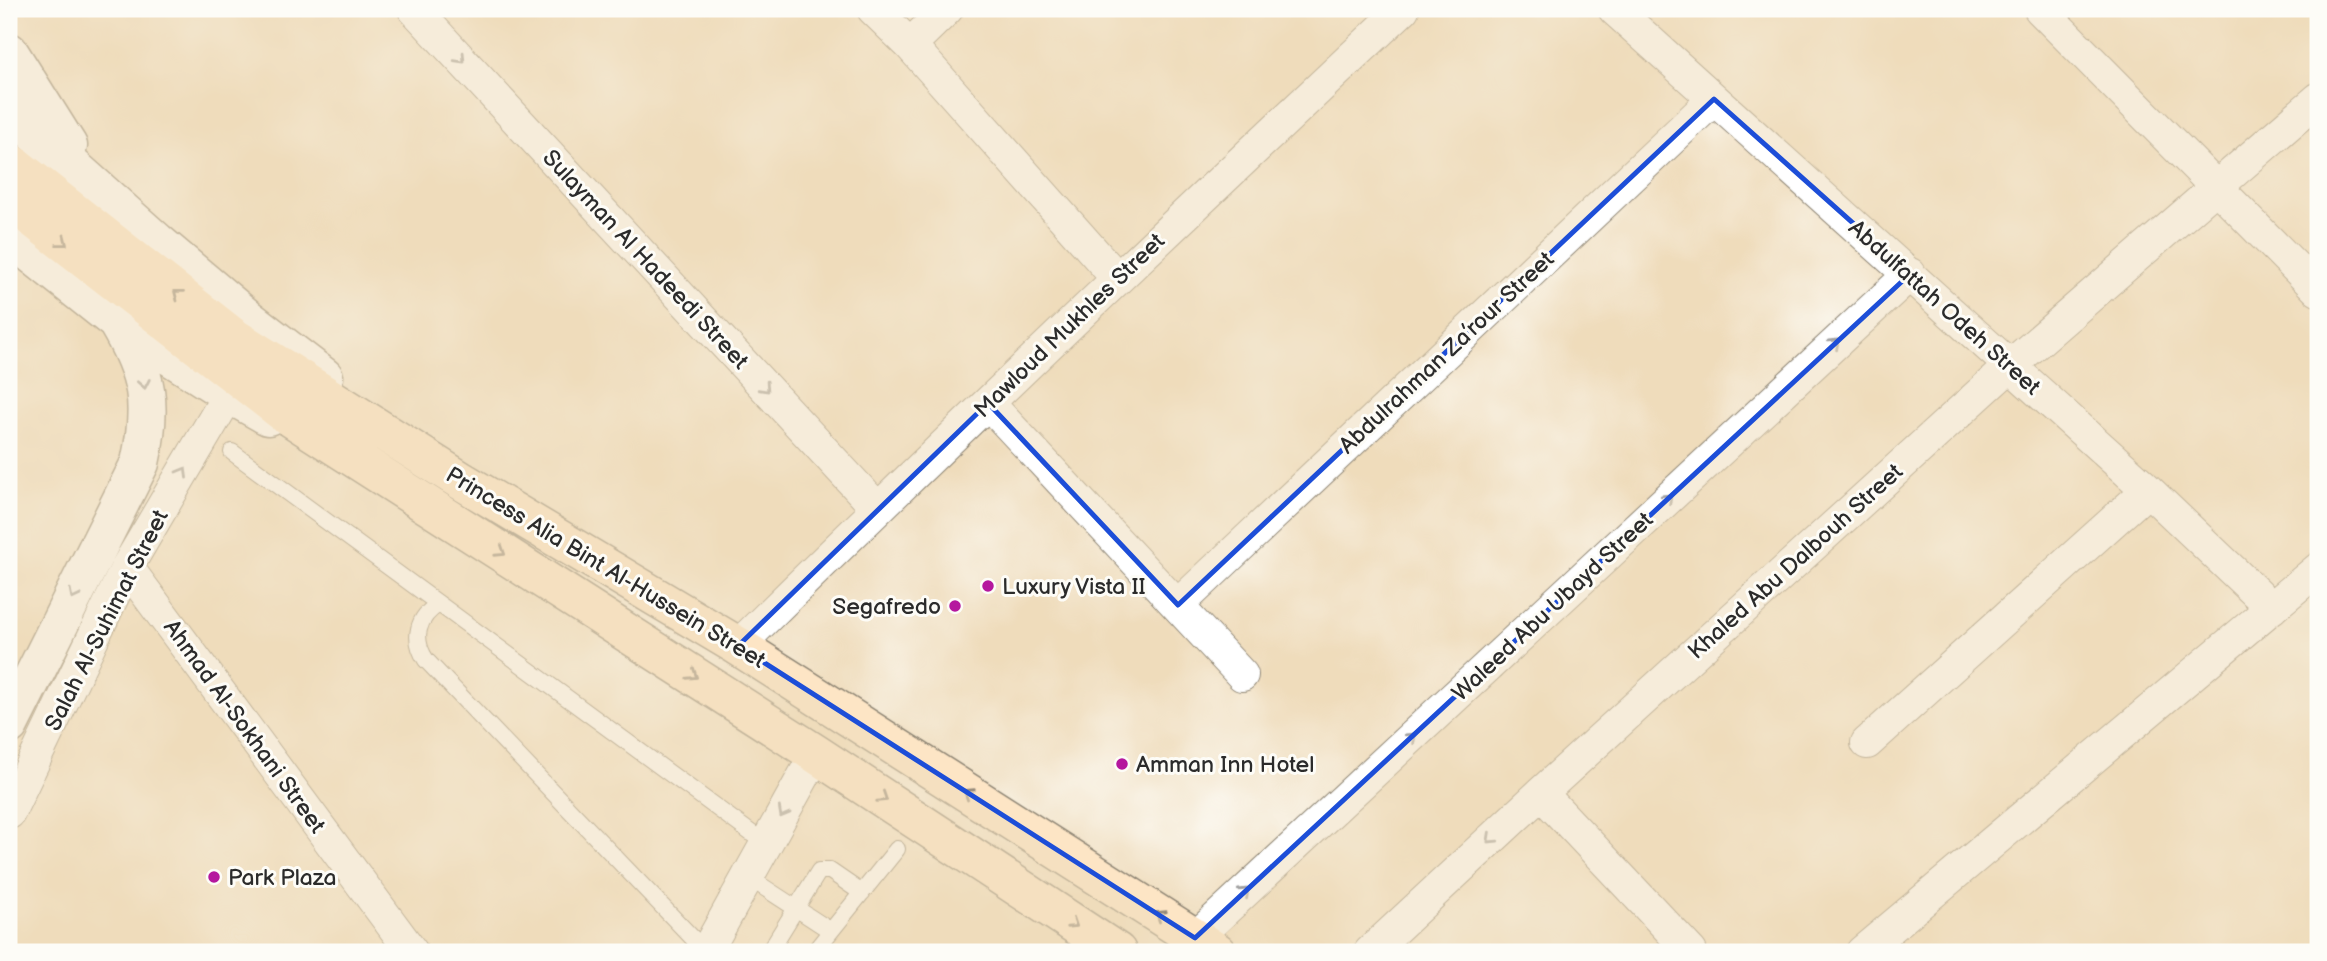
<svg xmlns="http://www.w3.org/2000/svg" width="2327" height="961" viewBox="0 0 2327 961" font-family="'Balsamiq Sans',sans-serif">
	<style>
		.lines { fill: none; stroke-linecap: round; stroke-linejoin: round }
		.service-casing { stroke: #8d8473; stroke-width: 18 }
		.minor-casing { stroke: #8d8473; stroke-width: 34 }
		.tertiary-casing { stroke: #8d8473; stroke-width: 41 }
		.secondary-casing { stroke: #8d8473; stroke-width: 41 }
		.service { stroke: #fff; stroke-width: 16 }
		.minor { stroke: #fff; stroke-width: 32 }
		.tertiary { stroke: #fff; stroke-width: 38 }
		.secondary { stroke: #fde5c5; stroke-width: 38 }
		.oneway { stroke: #a0a0a0 }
		.oneway2 { stroke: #948878 }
		.marked { fill: none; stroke: #1d4ed8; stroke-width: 5; stroke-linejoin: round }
		.poi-dot { fill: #b5179e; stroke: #fdfcf7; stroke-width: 2.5 }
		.labels { text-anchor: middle; stroke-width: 6; stroke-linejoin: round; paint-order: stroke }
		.street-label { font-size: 23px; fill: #2b2b2b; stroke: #fdfcf7 }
		.poi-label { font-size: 23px; fill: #2b2b2b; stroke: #fdfcf7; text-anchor: start }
	</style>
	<rect width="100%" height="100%" fill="#fdfcf7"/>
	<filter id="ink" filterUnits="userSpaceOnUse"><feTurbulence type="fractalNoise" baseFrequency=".0143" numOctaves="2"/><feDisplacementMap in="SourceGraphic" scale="14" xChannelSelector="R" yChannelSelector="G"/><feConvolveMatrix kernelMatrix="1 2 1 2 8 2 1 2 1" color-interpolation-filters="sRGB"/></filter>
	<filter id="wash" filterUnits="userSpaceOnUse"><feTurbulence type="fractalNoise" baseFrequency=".00686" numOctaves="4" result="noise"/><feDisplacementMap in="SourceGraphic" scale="28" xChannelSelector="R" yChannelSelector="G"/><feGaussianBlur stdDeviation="1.57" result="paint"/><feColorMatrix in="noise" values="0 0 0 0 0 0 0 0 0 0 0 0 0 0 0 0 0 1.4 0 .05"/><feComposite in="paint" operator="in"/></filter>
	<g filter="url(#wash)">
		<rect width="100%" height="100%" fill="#efdcbb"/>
	</g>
	<g filter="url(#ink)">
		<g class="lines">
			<g class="service-casing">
				<path id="service" d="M232,452L766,844
					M439,604C417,617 412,639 426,660L706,952
					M748,877L831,931
					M769,952L819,871H830L862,893
					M814,952L897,849"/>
			</g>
			<g class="minor-casing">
				<path id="minor" d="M414,9L877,508
					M873,9L910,45L1117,278
					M1614,9L2148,490L2272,608
					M2040,9L2318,290
					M910,45L947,9
					M988,403L1242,675
					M127,567L412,952
					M1178,605L1714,99
					M738,646C957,430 1180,219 1403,9
					M1867,743L2148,490
					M1541,793L1691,952
					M9,813L127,567L229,394
					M1195,938L1910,274
					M706,952L816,754
					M1370,952L1541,793L2010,366L2318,99
					M1862,952L2318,569"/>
			</g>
			<g class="tertiary-casing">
				<path id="tertiary" d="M9,52L68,146
					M9,114L26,125L157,242L247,318L324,377
					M9,236L117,322L229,394L268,416
					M9,725L140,463C153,405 148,375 118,324"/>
			</g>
			<g class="secondary-casing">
				<path id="secondary" d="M9,161L232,336L460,480L738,646L1217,952
					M9,200L284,413L816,754L1117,952"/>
			</g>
			<use href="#service" class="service"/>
			<use href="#minor" class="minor"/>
			<use href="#tertiary" class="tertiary"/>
			<use href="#secondary" class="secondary"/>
		</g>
		<defs><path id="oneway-chevron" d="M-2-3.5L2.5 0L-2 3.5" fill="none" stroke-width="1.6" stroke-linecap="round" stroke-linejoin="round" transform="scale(1.75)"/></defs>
		<g class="oneway">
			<use href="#oneway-chevron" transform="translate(461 59) rotate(47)"/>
			<use href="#oneway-chevron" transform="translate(1835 343) rotate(-43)"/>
			<use href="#oneway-chevron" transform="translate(144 384) rotate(79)"/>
			<use href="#oneway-chevron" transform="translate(765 388) rotate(47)"/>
			<use href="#oneway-chevron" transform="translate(183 472) rotate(-60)"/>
			<use href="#oneway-chevron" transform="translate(1668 498) rotate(-43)"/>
			<use href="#oneway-chevron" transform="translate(74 595) rotate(117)"/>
			<use href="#oneway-chevron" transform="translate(1412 737) rotate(-43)"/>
			<use href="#oneway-chevron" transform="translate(783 813) rotate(119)"/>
			<use href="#oneway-chevron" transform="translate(1491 839) rotate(137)"/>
			<use href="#oneway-chevron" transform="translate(1245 892) rotate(-43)"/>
		</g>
		<g class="oneway2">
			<use href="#oneway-chevron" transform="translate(63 242) rotate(38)"/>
			<use href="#oneway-chevron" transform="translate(178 294) rotate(-142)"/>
			<use href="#oneway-chevron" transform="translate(501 552) rotate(33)"/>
			<use href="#oneway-chevron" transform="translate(693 675) rotate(33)"/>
			<use href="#oneway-chevron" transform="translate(968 793) rotate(-147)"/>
			<use href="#oneway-chevron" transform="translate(883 798) rotate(33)"/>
			<use href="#oneway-chevron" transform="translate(1160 915) rotate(-147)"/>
			<use href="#oneway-chevron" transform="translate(1073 924) rotate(33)"/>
		</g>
	</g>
	<path d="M0 0H2327V961H0ZM1714,99L1910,274L1195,938L738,646L988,403L1178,605Z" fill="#efdcbb" fill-opacity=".55" fill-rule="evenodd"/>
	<path class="marked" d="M1714,99L1910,274L1195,938L738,646L988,403L1178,605Z"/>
	<g class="poi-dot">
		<circle cx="988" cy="586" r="7"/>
		<circle cx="955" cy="606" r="7"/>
		<circle cx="1122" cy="764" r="7"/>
		<circle cx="214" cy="877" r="7"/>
	</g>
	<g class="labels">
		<g class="street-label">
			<text transform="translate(646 259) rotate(47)" y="8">Sulayman Al Hadeedi Street</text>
			<text transform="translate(1945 307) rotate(42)" y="8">Abdulfattah Odeh Street</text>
			<text transform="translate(1069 325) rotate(-44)" y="8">Mawloud Mukhles Street</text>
			<text transform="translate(1446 352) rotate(-43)" y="8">Abdulrahman Za’rour Street</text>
			<text transform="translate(1795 561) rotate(-42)" y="8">Khaled Abu Dalbouh Street</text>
			<text transform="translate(606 567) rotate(31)" y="8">Princess Alia Bint Al-Hussein Street</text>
			<text transform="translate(1552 606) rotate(-43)" y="8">Waleed Abu Ubayd Street</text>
			<text transform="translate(106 620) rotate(-63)" y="8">Salah Al-Suhimat Street</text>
			<text transform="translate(245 726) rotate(54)" y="8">Ahmad Al-Sokhani Street</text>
		</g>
		<g class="poi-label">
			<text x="1002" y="594">Luxury Vista II</text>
			<text x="941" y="614" text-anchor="end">Segafredo</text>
			<text x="1136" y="772">Amman Inn Hotel</text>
			<text x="228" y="885">Park Plaza</text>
		</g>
	</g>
	<rect width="2327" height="961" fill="none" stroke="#fdfcf7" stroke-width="35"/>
</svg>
